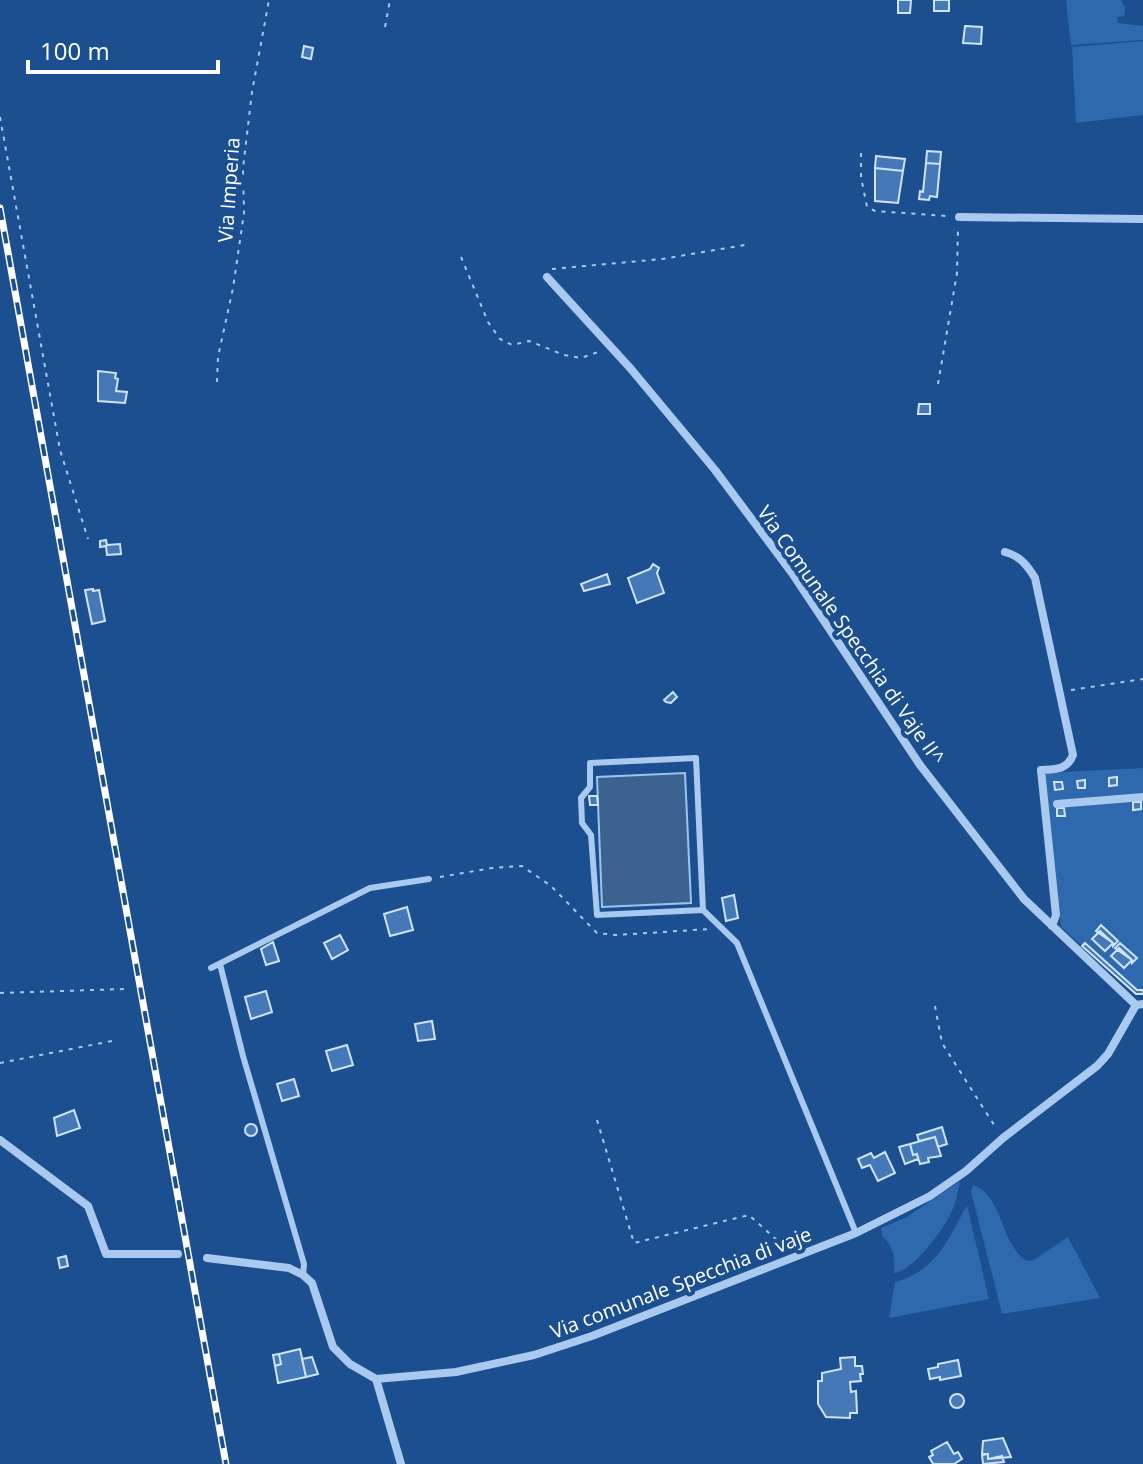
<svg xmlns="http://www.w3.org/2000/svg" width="1143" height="1464" viewBox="0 0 1143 1464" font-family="'Open Sans',sans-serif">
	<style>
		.green { fill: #2e69ad }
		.water { fill: #3c6290; stroke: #9cc4f0; stroke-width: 2 }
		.building { fill: #4478b7; stroke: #cfe3fa; stroke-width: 2 }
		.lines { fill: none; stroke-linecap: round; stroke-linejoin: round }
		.path { stroke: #a9c9ee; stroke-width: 2; stroke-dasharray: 4 6; stroke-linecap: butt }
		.lane { stroke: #a9c9ee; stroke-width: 6 }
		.street { stroke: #a9c9ee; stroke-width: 8 }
		.rail-casing { stroke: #fff; stroke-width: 7 }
		.rail { stroke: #1b4f8f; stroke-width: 4; stroke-dasharray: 12; stroke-linecap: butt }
		.labels { text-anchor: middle; stroke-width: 8; stroke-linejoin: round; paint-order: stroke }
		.street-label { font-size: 20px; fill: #fff; stroke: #1b4f8f }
	</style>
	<rect width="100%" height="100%" fill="#1b4f8f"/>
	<path class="green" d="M1066,0H1121L1125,8L1124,16L1117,17L1118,23L1143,26V40L1071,45Z
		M1143,41V115L1076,123L1072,47Z
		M1143,768V994H1136L1061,927L1044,773Z
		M960,1181C958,1193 956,1202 951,1213C944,1229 912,1272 894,1273C895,1258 894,1247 882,1236L881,1228L907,1217Z
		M973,1185C1004,1196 1000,1245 1027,1261L1034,1260L1068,1237L1100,1298L1002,1314L971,1191Z
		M967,1205L989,1299L889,1318L895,1282C936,1271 948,1240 967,1205Z"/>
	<path class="water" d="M685,773L691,903L602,907L597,777Z"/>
	<path class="building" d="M898,0H911L910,13H898Z
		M934,0H949V11H934Z
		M965,26L982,27L981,44L963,43Z
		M304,46L313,48L311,59L302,57Z
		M927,151L941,152L940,164L926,163Z
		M876,156L905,159L903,171L875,168Z
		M926,163L940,164L937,197L930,196L929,200L919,199L920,191L923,192Z
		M875,168L903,171L898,203L875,201Z
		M98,371L116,373L115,378L118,379L116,391L127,392L125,403L98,401Z
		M919,404H930V414H918Z
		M106,540L107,545L120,544L121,554L107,555L106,546L100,547V541Z
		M653,564L659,568L657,573L664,593L637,603L628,578L650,569Z
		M607,574L610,584L584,591L581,584Z
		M93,589V591L99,590L105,621L92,624L85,590Z
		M673,692L677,697L671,703L666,702L664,700Z
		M1117,777V785L1109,786V778Z
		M1085,780V788H1078L1077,781Z
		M1054,782H1062L1063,789L1055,790Z
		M589,796H597L598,805H590Z
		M1133,802H1141V809L1133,810Z
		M1057,808H1064L1065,816H1057Z
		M734,895L738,918L726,921L722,898Z
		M407,907L413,930L390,936L384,914Z
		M1101,925L1118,941L1113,946V943L1096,931Z
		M1100,931L1113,943L1105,951L1092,939Z
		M340,935L348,950L332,959L324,943Z
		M273,942L279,961L266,965L261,949Z
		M1085,943L1137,990H1143V994H1136L1082,946Z
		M1120,943L1137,958L1132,963V960L1115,948Z
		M1119,948L1132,960L1124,968L1111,956Z
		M266,991L272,1012L251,1019L245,997Z
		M432,1021L435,1039L418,1041L415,1024Z
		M347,1045L353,1065L332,1071L326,1051Z
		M294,1079L299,1096L282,1101L277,1084Z
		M74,1110L80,1128L57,1136L54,1118Z
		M245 1130a6 6 0 1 1 12 0a6 6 0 1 1-12 0Z
		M942,1127L947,1144L938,1147L935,1137L919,1141L917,1135Z
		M935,1137L941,1156L928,1158L929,1162L920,1164L917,1154L913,1155L910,1144Z
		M910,1144L913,1155L917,1154L918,1159L905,1164L899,1147Z
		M885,1152L895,1173L878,1181L870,1165L862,1168L858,1159L871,1153L874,1158Z
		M66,1256L68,1266L60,1268L58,1258Z
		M300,1349L306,1377L278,1383L275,1366L281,1364L279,1354Z
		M279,1354L281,1364L275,1366L273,1355Z
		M312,1357L318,1374L306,1377L302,1359Z
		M855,1357V1366H862L863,1374H860L861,1381L850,1382L851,1392L856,1391L857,1413H850V1418L826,1417L818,1404V1381H822V1373L841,1369L840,1358Z
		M958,1360L961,1376L940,1380V1377L930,1379L928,1369L938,1367V1364Z
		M950 1401a7 7 0 1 1 14 0a7 7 0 1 1-14 0Z
		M1003,1438L1011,1457L988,1459V1454H982L983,1441Z
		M947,1442L954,1454L958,1452L962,1459L954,1464H933L929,1457L933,1455L931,1451Z
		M988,1454V1459L1002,1456L1004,1462L983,1464L982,1455Z"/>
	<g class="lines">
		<path class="path" d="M385,27L390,0
			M0,117L60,450L88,539
			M861,153V177L867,207L875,211L947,216
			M461,257L488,322L500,339L512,345L529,341L564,355L581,358L601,351
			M552,269L662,259L745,245
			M217,382L218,357L233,288L244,213L243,168L252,92L269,0
			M938,384L957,273L958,227
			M1071,690L1143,679
			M440,877L492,868L522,866L551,886L597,933L616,935L710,929
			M0,993L125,989
			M935,1006L942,1043L996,1128
			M0,1063L117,1040
			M597,1120L634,1243L749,1215L787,1249"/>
		<path class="lane" d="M696,758L703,910L597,915L591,835L582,823L581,798L590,787V763Z
			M703,910L737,943L856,1233
			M220,964L243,1056L304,1264L303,1275
			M211,968L370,888L429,879"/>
		<path class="street" d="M959,217L1143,219
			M547,277L631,369L715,470L792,573L920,765L1024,899L1136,1005
			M1005,552C1020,556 1027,565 1035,578L1073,755C1067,770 1056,769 1041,770L1056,915L1052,926
			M1057,804L1143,797
			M0,1140L88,1206L106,1254H178
			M207,1258L289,1268L303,1275L312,1283L333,1347L350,1364L376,1379L456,1372L534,1355L592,1336L856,1233L930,1196L966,1171L1003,1138L1097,1066L1108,1054L1136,1005L1143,1004
			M376,1379L401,1464"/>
		<g class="rail-casing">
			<path id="rail" d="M0,208L226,1464"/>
		</g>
		<use href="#rail" class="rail"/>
	</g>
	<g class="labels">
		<g class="street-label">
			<text transform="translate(229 190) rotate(-86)" y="7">Via Imperia</text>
			<text transform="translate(851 635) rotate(55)" y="7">Via Comunale Specchia di Vaje II^</text>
			<text transform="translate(681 1283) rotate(-21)" y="7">Via comunale Specchia di vaje</text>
		</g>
	</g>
	<path d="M28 60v12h190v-12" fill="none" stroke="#ffffff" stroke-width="4"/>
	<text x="40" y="60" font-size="24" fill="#ffffff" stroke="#1b4f8f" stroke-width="6" paint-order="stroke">100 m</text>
</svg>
